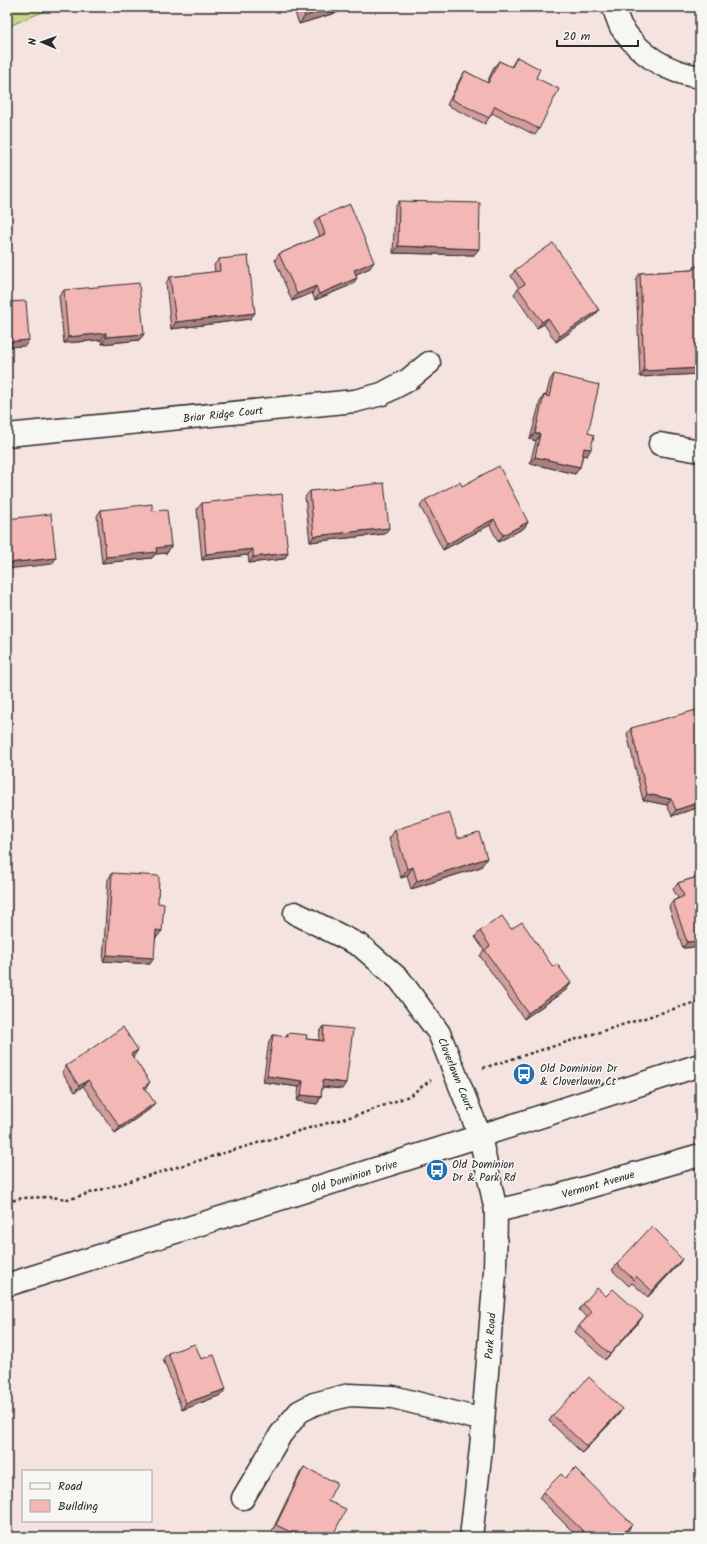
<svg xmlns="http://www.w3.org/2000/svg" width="707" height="1544" viewBox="0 0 707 1544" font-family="Kalam,sans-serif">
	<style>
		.green { fill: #c5d68b; stroke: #78805b }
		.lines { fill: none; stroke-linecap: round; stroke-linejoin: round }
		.minor-casing { stroke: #2b2b2b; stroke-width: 25 }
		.major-casing { stroke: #2b2b2b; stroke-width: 25 }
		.path { stroke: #2b2b2b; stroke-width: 2.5; stroke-dasharray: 3 3; stroke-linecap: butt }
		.minor { stroke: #f6f6f2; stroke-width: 22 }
		.major { stroke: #f6f6f2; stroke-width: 22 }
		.wall { fill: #d19d9c; stroke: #2b2b2b }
		.shaded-wall { fill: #aa807f; stroke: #2b2b2b }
		.building { fill: #f3b7b5; stroke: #2b2b2b }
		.labels { text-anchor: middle; stroke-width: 3.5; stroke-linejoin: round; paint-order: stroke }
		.street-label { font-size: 11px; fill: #2b2b2b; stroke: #f6f6f2 }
		.poi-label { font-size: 11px; fill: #2b2b2b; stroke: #f6f6f2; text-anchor: start }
	</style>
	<rect width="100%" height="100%" fill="#f5e3e0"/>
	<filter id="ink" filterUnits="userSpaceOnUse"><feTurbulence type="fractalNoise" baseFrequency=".025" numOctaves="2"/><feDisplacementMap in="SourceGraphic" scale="8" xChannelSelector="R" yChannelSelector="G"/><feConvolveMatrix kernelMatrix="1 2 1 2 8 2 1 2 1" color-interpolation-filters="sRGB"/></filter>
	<g filter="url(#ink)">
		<path class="green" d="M7,7H54L7,27Z"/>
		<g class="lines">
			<g class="minor-casing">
				<path id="minor" d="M613,7C616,13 618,21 621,27C640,55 667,72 700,77
					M7,435L355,401L382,394L408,380L429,363
					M660,444L700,451
					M295,913L361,946L400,980L439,1033L480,1136L496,1211L495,1272L481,1448L471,1537
					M496,1211L550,1198L700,1155
					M243,1498L281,1434L299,1412L314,1404L349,1395L393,1397L483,1420"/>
			</g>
			<g class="major-casing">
				<path id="major" d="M7,1285L480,1136L700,1065"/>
			</g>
			<path class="path" d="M483,1068L693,1003L700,1002
				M7,1202L22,1198L48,1197L70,1199L291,1133L361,1114L409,1096L431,1080"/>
			<use href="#minor" class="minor"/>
			<use href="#major" class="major"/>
		</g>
		<path class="wall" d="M293,7H355L299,24Z
			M695,7H700V11L697,12Z
			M517,57L536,78L539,129L535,135L492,113L485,124L447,105L461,77L465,71L487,83L494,67L499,61L511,67Z
			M399,201L474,255L393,253L395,207Z
			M319,217L370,268L356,274L353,284L315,300L312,293L292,301L275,260L279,254L320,236L314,223Z
			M219,259L250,319L171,329L166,283L170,277L215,272L214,265Z
			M700,263V374L640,377L636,279L640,273L692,270Z
			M515,270L599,310L594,316L556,342L544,324L537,328L514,294L519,288L511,276Z
			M64,290L144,334L139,340L102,344L101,340L64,343L59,296Z
			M554,374L588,433L587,456L583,455L580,467L575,474L530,463L536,441L530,439L540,402L544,395L546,396L550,380Z
			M462,486L528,522L524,528L498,542L490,525L443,550L420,506L425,500Z
			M310,491L385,534L310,542L305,497Z
			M202,503L288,553L284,559L249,563L248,555L202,560L197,509Z
			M101,510L152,511L171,546L167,553L155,554L152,558L102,563L97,516Z
			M631,728L700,807L672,816L667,805L643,800L627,734Z
			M395,830L458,838L481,867L411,889L407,876L401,878L389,839Z
			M112,873L158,903L157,937H156L150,964L103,961L108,880Z
			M700,876V959L697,947L683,948L669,907L673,901L678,898L673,889L678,883Z
			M511,929L553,967L571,983L566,990L524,1019L480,956L484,950L475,937L480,931Z
			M324,1026L342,1089L322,1087L321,1097L317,1104L297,1101L299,1087L263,1082L269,1041L273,1035L285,1037L288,1033L306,1039L319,1040L320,1032Z
			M134,1056L133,1057L146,1088L145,1089L150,1109L115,1133L83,1086L75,1092L62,1072L66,1066Z
			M667,1244L678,1265L648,1297L632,1283L629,1286L612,1270L617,1264Z
			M606,1296L639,1322L605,1360L575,1332L579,1326L587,1317L579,1310L583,1304Z
			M168,1353L201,1359L221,1395L182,1410L163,1359Z
			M622,1409L618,1415L582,1453L549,1421L553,1415Z
			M304,1467L328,1501L332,1537H285L272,1531L300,1473Z
			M543,1492L628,1531L623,1535L625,1537H578L539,1498Z"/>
		<path class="shaded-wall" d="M333,7H355L299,24L305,16Z
			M700,8V11L697,12Z
			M398,246L479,249L474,255L393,253Z
			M374,262L370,268L350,277L354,270Z
			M357,278L353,284L315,300L319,294Z
			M316,286L312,293L292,301L297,294Z
			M599,310L594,316L556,342L560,336Z
			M255,313L250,319L171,329L176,322Z
			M548,318L544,324L537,328L542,322Z
			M106,333L101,340L64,343L68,337Z
			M144,334L139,340L102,344L106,337Z
			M29,340L25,346L7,347V342Z
			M700,368V374L640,377L644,371Z
			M535,433L540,434L536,441L530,439Z
			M584,448L591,449L587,456L580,454Z
			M535,457L580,467L575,474L530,463Z
			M494,519L490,525L443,550L447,544Z
			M528,522L524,528L498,542L503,535Z
			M389,528L385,534L310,542L314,536Z
			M171,546L167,553L155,554L152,558L102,563L106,557L156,548Z
			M253,549L248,555L202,560L206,554Z
			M288,553L284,559L249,563L253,557Z
			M56,558L52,564L7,569V563Z
			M647,794L671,799L667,805L643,800Z
			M700,802V807L672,816L676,810Z
			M487,858L481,867L411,889L417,881Z
			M413,867L407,876L401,878L407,869Z
			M156,930L162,931L157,937L152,936Z
			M700,941V942L697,947L683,948L687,942Z
			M107,955L154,958L150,964L103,961Z
			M571,983L566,990L524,1019L528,1013Z
			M138,1050L134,1056L127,1061L131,1054Z
			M267,1076L303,1081L299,1087L263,1082Z
			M88,1080L83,1086L75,1092L79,1086Z
			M323,1080L346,1083L342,1089L319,1086Z
			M150,1082L146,1088L139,1093L144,1087Z
			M301,1095L321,1097L317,1104L297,1101Z
			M155,1103L150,1109L115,1133L120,1127Z
			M682,1259L678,1265L648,1297L652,1291Z
			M643,1316L639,1322L605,1360L610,1354Z
			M226,1389L221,1395L182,1410L186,1403Z
			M622,1409L618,1415L582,1453L587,1447Z
			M632,1524L628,1531L621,1537L622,1534Z"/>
		<path class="building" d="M302,7H333L305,16Z
			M517,57L540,69L536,78L559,89L539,129L495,106L489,118L451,99L465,71L488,83L499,61L512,67Z
			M399,201L480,203L479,249L398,246Z
			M350,204L374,262L354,270L357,278L319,294L316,286L297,294L279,254L325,234L319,217Z
			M553,243L599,310L560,336L548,318L542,322L518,288L525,284L515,270Z
			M248,256L255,313L176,322L170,277L220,271L219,259Z
			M700,263V368L644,371L640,273L692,270Z
			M139,283L144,334L106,337V333L68,337L64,290Z
			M26,301L29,340L7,342V302Z
			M554,374L599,385L588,433L594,435L591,449L584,448L580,467L535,457L540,434L535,433L544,395L549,397Z
			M499,466L528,522L503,535L494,519L447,544L425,500L460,482L462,486Z
			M384,483L389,528L314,536L310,491Z
			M282,494L288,553L253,557V549L206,554L202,503Z
			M152,504V511L167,510L171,546L156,548L157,552L106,557L101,510Z
			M51,514L56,558L7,563V519Z
			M700,709V802L676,810L671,799L647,794L631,728Z
			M449,812L458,838L479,832L487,858L417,881L413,867L407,869L395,830Z
			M112,873L159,876L158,903L164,904L162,931L156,930L154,958L107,955Z
			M700,876V941L687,942L673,901L684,896L678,883Z
			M502,916L511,929L522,922L553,967L557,964L571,983L528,1013L485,950L490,946L480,931Z
			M324,1026L353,1029L346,1083L323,1080L321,1097L301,1095L303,1081L267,1076L273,1035L288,1037V1033L307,1035L306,1039L323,1041Z
			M123,1027L138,1050L131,1054L150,1082L144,1087L155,1103L120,1127L88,1080L79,1086L66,1066Z
			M652,1226L668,1242L667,1244L682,1259L652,1291L636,1276L634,1280L617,1264Z
			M597,1288L606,1296L613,1289L643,1316L610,1354L579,1326L592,1312L583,1304Z
			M195,1344L201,1359L214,1355L226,1389L186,1403L168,1353Z
			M589,1377L622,1409L587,1447L553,1415Z
			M304,1467L337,1483L328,1501L346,1509L332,1537H301L276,1525Z
			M575,1468L632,1524L622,1534L625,1537H589L543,1492L561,1474L565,1478Z"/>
	</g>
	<defs>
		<g id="bus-disc" transform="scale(1.15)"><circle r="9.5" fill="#1f6fb2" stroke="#f6f6f2"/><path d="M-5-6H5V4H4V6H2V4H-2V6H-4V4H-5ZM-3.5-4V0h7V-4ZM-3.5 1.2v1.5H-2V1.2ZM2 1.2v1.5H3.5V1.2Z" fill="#fff"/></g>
	</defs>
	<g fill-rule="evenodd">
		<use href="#bus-disc" x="524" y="1074"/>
		<use href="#bus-disc" x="437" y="1170"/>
	</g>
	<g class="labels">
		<g class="street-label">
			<text transform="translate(223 414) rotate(-6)" y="4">Briar Ridge Court</text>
			<text transform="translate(456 1074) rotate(68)" y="4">Cloverlawn Court</text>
			<text transform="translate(354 1176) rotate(-17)" y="4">Old Dominion Drive</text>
			<text transform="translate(598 1184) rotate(-16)" y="4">Vermont Avenue</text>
			<text transform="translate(490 1336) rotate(-86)" y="4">Park Road</text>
		</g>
		<g class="poi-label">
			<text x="540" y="1072">Old Dominion Dr<tspan x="540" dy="13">&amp; Cloverlawn Ct</tspan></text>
			<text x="452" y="1168">Old Dominion<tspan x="452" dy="13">Dr &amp; Park Rd</tspan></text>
		</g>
	</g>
	<rect width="707" height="1544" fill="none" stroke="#f6f6f2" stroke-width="24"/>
	<rect x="12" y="12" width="683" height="1520" fill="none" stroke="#2b2b2b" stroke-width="1.5" filter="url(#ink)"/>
	<rect x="22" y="1470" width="130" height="52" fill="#f6f6f2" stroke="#a5a5a2"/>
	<rect x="30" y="1483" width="20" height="6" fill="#f6f6f2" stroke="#a5a5a2"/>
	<text x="58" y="1490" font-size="12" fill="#2b2b2b">Road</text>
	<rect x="30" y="1500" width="20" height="12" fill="#f3b7b5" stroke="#a5a5a2"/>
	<text x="58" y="1510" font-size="12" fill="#2b2b2b">Building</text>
	<g transform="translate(42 42) rotate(272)" stroke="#f6f6f2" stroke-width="3" paint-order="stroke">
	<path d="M0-3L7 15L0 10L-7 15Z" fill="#2b2b2b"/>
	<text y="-6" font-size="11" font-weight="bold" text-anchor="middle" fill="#2b2b2b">N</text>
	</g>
	<path d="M557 40v6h81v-6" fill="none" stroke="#2b2b2b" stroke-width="2"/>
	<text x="563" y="40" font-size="12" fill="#2b2b2b" stroke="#f6f6f2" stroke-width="3" paint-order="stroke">20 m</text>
</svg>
